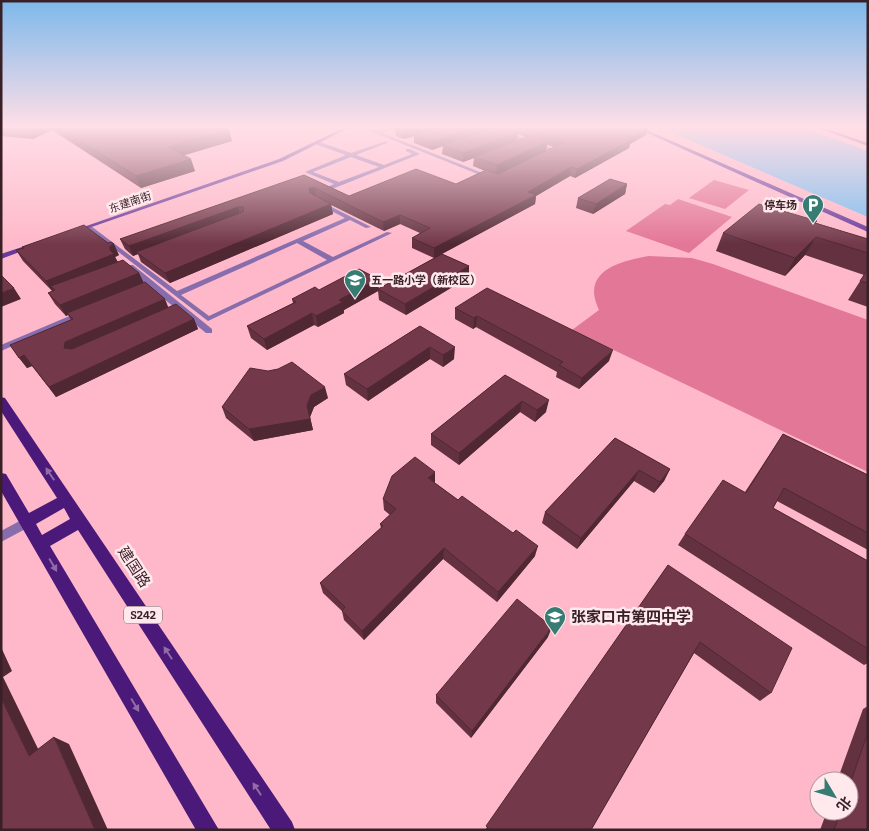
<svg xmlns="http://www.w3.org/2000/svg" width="869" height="831" viewBox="0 0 869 831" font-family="Bitter,'Noto Sans SC',serif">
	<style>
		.green { fill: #e37797 }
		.water { fill: #7cbdef }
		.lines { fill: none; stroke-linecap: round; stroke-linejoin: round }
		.street { fill: #886dad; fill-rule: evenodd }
		.secondary { fill: #673999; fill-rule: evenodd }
		.primary { fill: #4b1979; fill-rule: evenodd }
		.wall { fill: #633140; fill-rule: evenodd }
		.shaded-wall { fill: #502834 }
		.building { fill: #73394a; stroke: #502834 }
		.oneway { fill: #936ca7 }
		.labels { text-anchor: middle; stroke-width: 5; stroke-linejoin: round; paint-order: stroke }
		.far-street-label { font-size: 11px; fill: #391f26; stroke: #ffe9ed }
		.far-poi-label { font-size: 11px; font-weight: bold; fill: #391f26; stroke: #ffe9ed; text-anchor: end }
		.shield { fill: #ffe9ed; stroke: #745c62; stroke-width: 1 }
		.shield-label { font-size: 11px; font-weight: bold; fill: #391f26 }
		.near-street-label { font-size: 15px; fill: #391f26; stroke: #ffe9ed }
		.near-poi-label { font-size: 15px; font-weight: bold; fill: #391f26; stroke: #ffe9ed; text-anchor: start }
	</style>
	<rect width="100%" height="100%" fill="#feb8c9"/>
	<path class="green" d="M714,180L749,190L725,209L689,198Z
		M678,199L732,217L689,253L626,231L665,204L670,205Z
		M649,256L692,258L713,264L868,320V472L572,330L599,310C580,271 620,261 649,256Z"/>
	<path class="water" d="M661,128H804L868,151V217Z"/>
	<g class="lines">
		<path class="street" d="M363,128C368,128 374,131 379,131C385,130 389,128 395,128L382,133L495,178L490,179Z
			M488,128H495L559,151L553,155H549V153L552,151Z
			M317,141L351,153L387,141V143L356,155L384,165L412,154L406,151V149H410L420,154L327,191L325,190V188L334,184L305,172L346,155L315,144ZM351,157L379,167L339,182L313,172Z
			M318,202H322L371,227L366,228L350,220L303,241L333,257L387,232L392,233L208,321L86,227L91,226L177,291L345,218L318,204ZM297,243L327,260L209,316L181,295Z
			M127,265H133L212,329V333H206L127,269Z
			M79,312H82L86,314L1,351V345Z
			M27,517L31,518L33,522L31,526L1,542V531Z"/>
		<path class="secondary" d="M343,128H349L283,161L77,232L72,231L279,159Z
			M636,128H642L868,227V232Z
			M818,128H824L868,143V146Z
			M28,245L31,247L30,248L1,259V254Z"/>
		<path class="primary" d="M1,397L5,398L292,822L295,830H271L78,530L50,546L219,830H196L1,491V473L6,474L29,513L57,498L1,411ZM64,508L70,519L42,535L36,524Z"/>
	</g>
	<path class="wall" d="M1,128H225L232,141L183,155L195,171L141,188L52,130L33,139L1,136Z
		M394,128H489V129L493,128H648L646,135L630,144L629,148L575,178L570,176L536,196L535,204L442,254L469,266V277L406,315L379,300L378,291L344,310V313L318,327L314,325L267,350L251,338L247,326L293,303L292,299L319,290L378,279L379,289L434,258L412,248V238L420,233L400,224L384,231L331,205L333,214L170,283L141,262L138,254L133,256L125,249L120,239L304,175L349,196L456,184L485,171L473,166L474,158L463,162L442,154L443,146L432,150L414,143V136L404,139L396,136L395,129ZM518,134L525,137L517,140ZM547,145L554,147L546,151Z
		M627,184L625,194L593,214L576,208L578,198Z
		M816,223L868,239V307L848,300L864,275L805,255L785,276L716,251L723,233Z
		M22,247L119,255L115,257L118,262L139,273L144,283L168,308L194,319L198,329L56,397L32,366L27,368L10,345L71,320L68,315L66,316L55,304L48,293L52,291L23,261L16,250L23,248Z
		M455,308L609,361L579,389L556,377L557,372L476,327L473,329L455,319Z
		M420,326L454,359L443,367L430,359L368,401L346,385L344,374Z
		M268,371L328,398L314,407L310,417L313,430L254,441L226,418L222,407Z
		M505,375L546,412L535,422L520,412L459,465L431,445V434Z
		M783,434L868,475V550L777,501L773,508L868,561V663L864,665L678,545L685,534L745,492Z
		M615,438L670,469L664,481L654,493L634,481L577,549L542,523L545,512Z
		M435,483L535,556L497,602L443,559L364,640L344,620L342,611L323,593L320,583L381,528L380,524L390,515L384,510L383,499Z
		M668,565L771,693L760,701L694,653L591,830H485Z
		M548,637L471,738L436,703V695Z
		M868,706V830H820L827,811H849V781H837L863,709Z"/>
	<path class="shaded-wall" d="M28,128H51L52,130L33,139Z
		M413,128H439L414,135V136L404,139V131Z
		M474,128H489V131L443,145V146L432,150V142Z
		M646,128H648L646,135L630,144L629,148L575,178L577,169Z
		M229,130L232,141L172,159L168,147Z
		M518,132L517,141L474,157V158L463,162V153Z
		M547,142L546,151L496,175L497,165Z
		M191,159L195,171L141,188L136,176Z
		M571,167L570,176L536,196L535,204L434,258V248L528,192Z
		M627,184L625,194L593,214L596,204Z
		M309,188H315L316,197L311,198Z
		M331,204L333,214L170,283L165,273Z
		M238,207L240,216L136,252L138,254L133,256L129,246Z
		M400,215V224L384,231L383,222Z
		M816,237L805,255L785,276L795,258Z
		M114,244L119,255L115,257L119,265L51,286L54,291L53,292L46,281Z
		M469,266V277L406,315L405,304Z
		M139,273L144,284L67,313L68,315L66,316L60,305Z
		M378,279V291L344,310V313L318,327L316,316L339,300Z
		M14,288L21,299L1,307V293Z
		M165,299L169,309L70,359L64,348L65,342Z
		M312,313L314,325L267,350L264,339Z
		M477,316L476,327L473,329L474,318Z
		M194,319L198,329L56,397L49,387Z
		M430,347V359L368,401L367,389Z
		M455,347L454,359L443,367V355Z
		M613,350L609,361L579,389L582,378Z
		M24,355L32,366L27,368L19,358Z
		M325,387L328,398L314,407L310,417L313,430L254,441L249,429L307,405L311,395Z
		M549,400L546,412L535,422L537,410Z
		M522,401L520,412L459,465V453Z
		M670,469L664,481L654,493L660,482Z
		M639,470L634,481L577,549L581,538Z
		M435,472V483L428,478Z
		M538,546L535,556L497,602L498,592Z
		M444,548L443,559L364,640L362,631Z
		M552,627L548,637L471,738L472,731Z
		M1,647L12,671L3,677L45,763L29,756L1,698Z
		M54,737L69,744L108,830H95Z"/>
	<path class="building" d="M60,128H225L229,130L168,147L191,159L136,176Z
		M395,128H413L404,131Z
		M435,128H474L432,142L414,135Z
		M493,128H504L518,132L463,153L443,145Z
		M524,128H646L628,139L631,140L577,169L571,167L528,192L536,195L434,248L412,238L430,228L400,215L383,222L315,188H309L310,193L331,204L165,273L136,252L243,212L244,207H238L129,246L120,239L304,175L349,196L416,169L456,184L486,170L498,174L562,143L561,141Z
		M528,136L547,142L497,165L474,157Z
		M610,179L627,184L596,204L578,198Z
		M759,204L817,221L815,223L868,239V253L816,237L795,258L723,233Z
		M84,225L108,243L111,242L114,244L110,246V250L114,254L46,281L16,250L24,248L22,247Z
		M442,254L469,266L405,304L378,289Z
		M123,260L139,273L60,305L48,293L55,290L51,286Z
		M359,269L378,279L339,300L343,302L316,316L312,313L264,339L247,326L296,302L292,299L315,287L319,290Z
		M868,269V283L860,281Z
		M1,275L14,288L1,293Z
		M145,282L165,299L65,342L64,348L72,349L176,304L194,319L49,387L24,355L19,358L10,345L73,319L67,313Z
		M487,288L613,350L582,378L559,365L563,362L477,316L474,318L455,308Z
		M420,326L455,347L443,355L430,347L367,389L344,374Z
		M292,362L325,387L311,395L307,405L310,419L249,429L222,407L250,368L268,371L278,369Z
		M505,375L549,400L537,410L522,401L459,453L431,434Z
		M783,434L868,475V533L784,488L773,508L868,561V649L685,534L723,480L746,493Z
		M615,438L670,469L660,482L639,470L581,538L545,512Z
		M415,457L435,472L428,478L458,500L462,496L513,533L516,530L538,546L498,592L444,548L362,631L342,611L345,607L320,583L383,526L380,524L396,509L383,499L392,476Z
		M668,565L792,648L771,693L700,642L591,830H490L486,826Z
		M517,599L552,627L472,731L436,695Z
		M1,698L29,756L54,737L95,830H1Z
		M868,732V830H834L841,811H849V787Z"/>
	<defs><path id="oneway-solid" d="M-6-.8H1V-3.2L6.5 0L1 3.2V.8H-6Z" transform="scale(1.25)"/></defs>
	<g class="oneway">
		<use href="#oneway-solid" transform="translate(50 474) rotate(-124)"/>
		<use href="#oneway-solid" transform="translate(53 565) rotate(60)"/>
		<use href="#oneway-solid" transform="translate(168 653) rotate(-123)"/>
		<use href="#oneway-solid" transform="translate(135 705) rotate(59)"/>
		<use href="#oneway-solid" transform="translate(257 789) rotate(-123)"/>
	</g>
	<linearGradient id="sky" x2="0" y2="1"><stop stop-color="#7db8eb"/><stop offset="0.52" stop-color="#ffdfe7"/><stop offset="1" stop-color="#ffdfe7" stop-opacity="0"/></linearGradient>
	<rect width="869" height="244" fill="url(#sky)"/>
	<defs>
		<g id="parking-pin" transform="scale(1.125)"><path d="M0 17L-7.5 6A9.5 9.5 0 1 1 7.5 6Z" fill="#377c72" stroke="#ffe9ed"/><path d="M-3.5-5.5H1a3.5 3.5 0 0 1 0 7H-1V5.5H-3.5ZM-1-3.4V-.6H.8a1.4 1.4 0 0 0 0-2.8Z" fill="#fff"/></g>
		<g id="school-pin" transform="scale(1.125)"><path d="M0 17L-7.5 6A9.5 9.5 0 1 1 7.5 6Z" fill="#377c72" stroke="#ffe9ed"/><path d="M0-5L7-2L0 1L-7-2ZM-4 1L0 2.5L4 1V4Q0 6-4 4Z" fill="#fff"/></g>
	</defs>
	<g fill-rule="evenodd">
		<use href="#parking-pin" x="813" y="205"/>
		<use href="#school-pin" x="355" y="280"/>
		<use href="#school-pin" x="555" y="617"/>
	</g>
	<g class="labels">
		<g class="far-street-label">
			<text transform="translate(130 202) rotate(-19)" y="4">东建南街</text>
		</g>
		<g class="far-poi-label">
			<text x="797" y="209">停车场</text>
			<text x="371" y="284" text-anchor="start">五一路小学（新校区）</text>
		</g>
		<rect class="shield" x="124" y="606.5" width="38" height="17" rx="4"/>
		<g class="shield-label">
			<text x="143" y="619">S242</text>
		</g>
		<g class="near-street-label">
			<text transform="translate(134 567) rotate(57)" y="5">建国路</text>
		</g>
		<g class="near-poi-label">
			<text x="571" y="622">张家口市第四中学</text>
		</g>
	</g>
	<rect width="869" height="831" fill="none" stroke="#391f26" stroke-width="5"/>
	<g transform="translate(834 796) rotate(128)"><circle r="24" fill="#ffe9ed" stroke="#b0989d"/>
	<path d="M0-4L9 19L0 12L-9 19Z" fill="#377c72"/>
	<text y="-8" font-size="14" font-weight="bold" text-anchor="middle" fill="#391f26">北</text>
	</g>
</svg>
